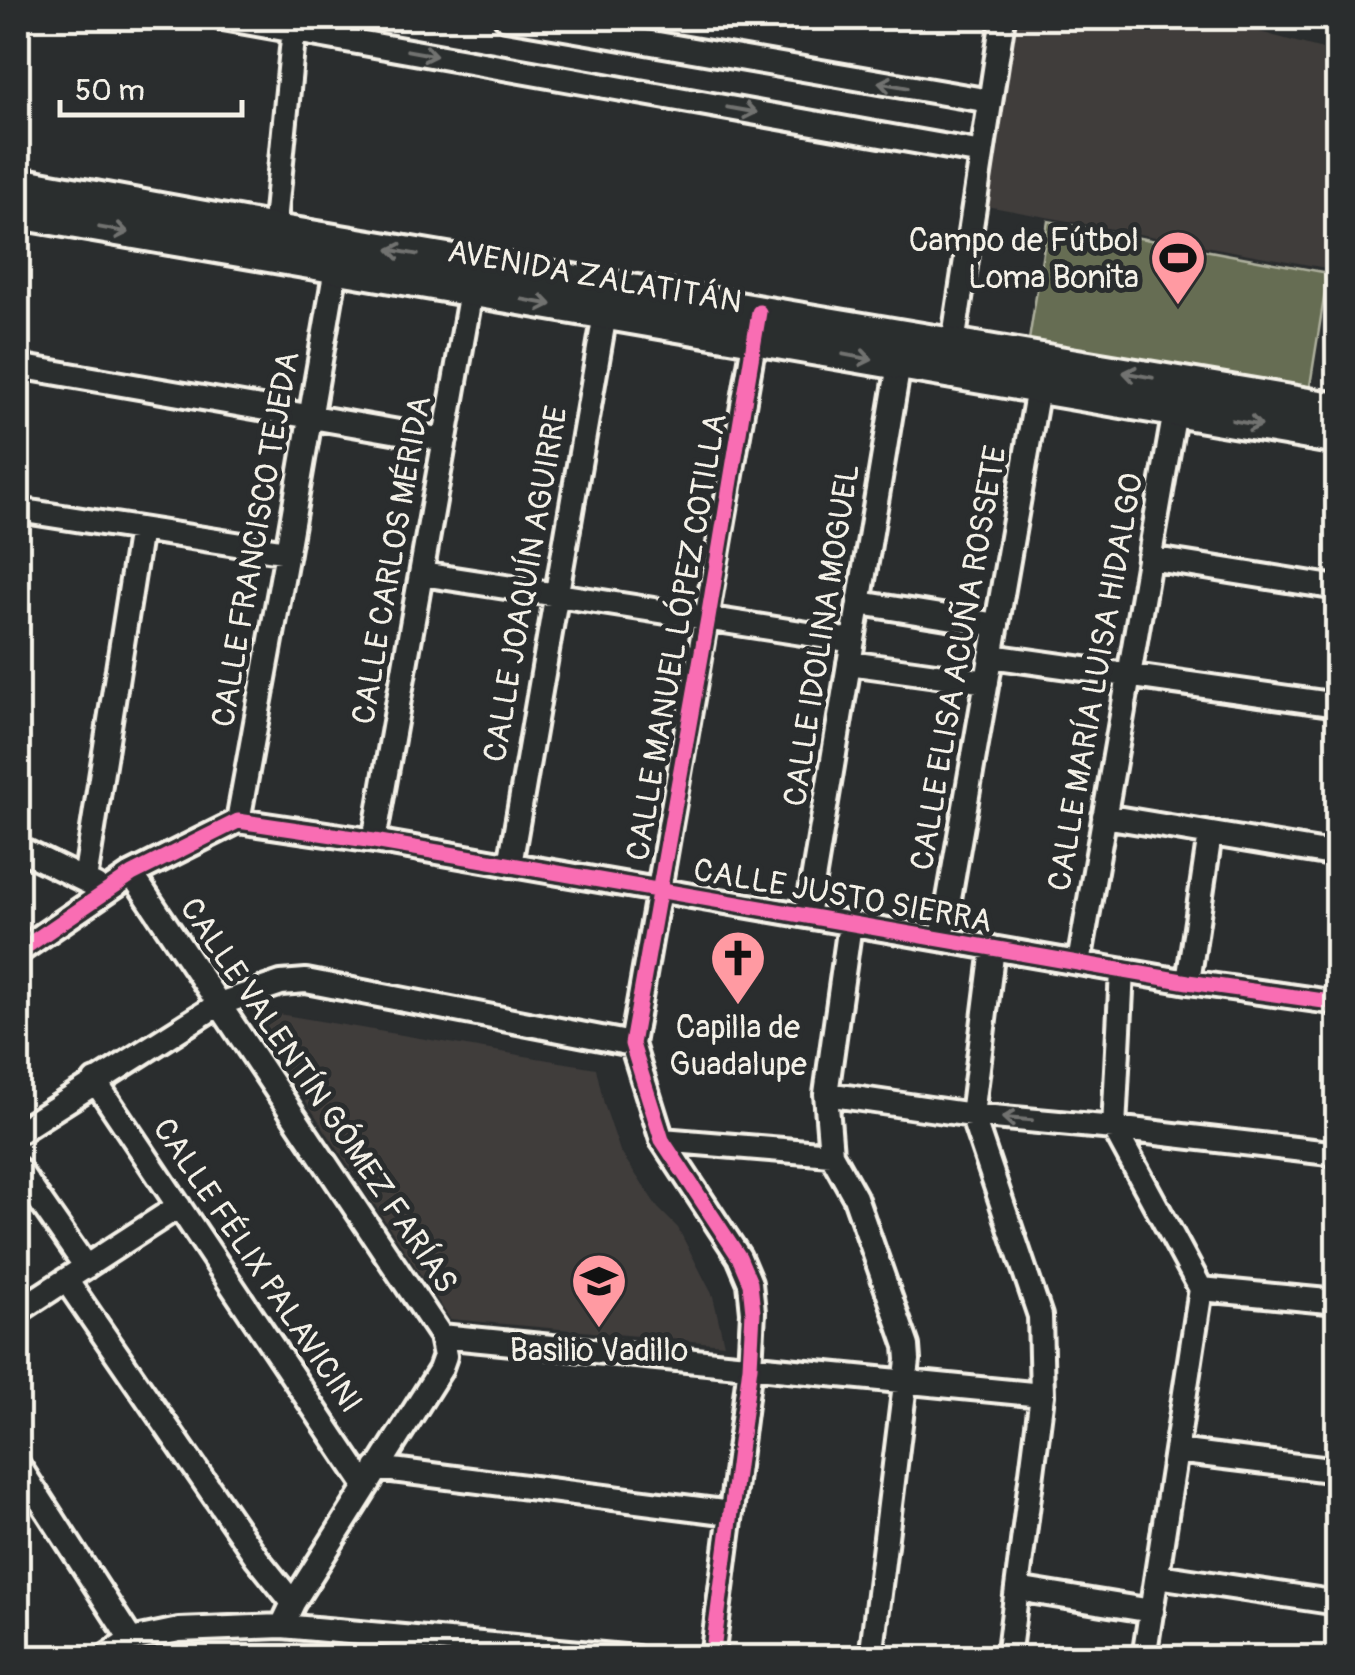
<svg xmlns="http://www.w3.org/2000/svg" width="1355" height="1675" viewBox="0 0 1355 1675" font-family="Pangolin,sans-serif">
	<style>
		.built { fill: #3f3c3b }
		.green { fill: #666d52; stroke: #adaf9d; stroke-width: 2.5 }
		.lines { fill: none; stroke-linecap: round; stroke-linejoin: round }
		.minor-casing { stroke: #f4f1e8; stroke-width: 30 }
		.tertiary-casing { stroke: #f4f1e8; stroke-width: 38 }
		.minor { stroke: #2a2d2e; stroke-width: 22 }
		.tertiary { stroke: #2a2d2e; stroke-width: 30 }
		.cycleway-casing { stroke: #2a2d2e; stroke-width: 21 }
		.cycleway { stroke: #f96db3; stroke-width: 15 }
		.oneway { stroke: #71726f }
		.labels { text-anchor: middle; stroke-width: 10; stroke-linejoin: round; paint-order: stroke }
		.poi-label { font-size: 32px; fill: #f4f1e8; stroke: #2a2d2e }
		.street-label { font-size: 32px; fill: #f4f1e8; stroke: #2a2d2e }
	</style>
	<rect width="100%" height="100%" fill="#2a2d2e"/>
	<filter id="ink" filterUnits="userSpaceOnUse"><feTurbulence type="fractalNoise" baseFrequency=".01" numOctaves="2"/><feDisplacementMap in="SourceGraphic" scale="20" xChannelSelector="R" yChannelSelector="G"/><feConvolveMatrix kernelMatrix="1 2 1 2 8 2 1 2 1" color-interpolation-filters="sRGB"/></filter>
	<g filter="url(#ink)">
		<path class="built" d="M1014,18H1208L1337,53V270L986,206Z
			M273,1013L596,1068L604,1104L620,1151L658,1208L678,1228L713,1296L724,1344L450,1319L254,1023Z"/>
		<path class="green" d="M1048,221L1328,273L1309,392L1029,340Z"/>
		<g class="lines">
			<g class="minor-casing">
				<path id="minor" d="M223,18L982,153
					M506,18L990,101
					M273,243L295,18
					M953,344L1003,18
					M18,366L445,440
					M18,510L287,552
					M1149,558L1338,588
					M422,574L853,641
					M860,603L997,625
					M991,656L1338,705
					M849,663L987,682
					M1104,816L1338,855
					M238,821L287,552L336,268
					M374,841L471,291
					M18,848L96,886
					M510,865L605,314
					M132,874L441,1336L445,1356L440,1370L293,1603L282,1626
					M85,880L140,529
					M807,916L899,364
					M850,924L826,1094L831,1154L855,1197L907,1346L908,1360L871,1658
					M942,939L1038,388
					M993,948L972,1115L1040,1316L1042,1395L1008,1658
					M18,952L132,874L238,821L374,841L1188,982L1338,1003
					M1079,963L1175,411
					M1122,971L1114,1128L1201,1289L1144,1658
					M1188,982L1210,834
					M95,1081L366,1486
					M826,1094L972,1115L1114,1128L1338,1154
					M18,1132L219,1004L281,983L306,981L632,1044
					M662,1140L831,1154
					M18,1169L86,1267
					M66,1280L257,1558L293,1603
					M1201,1289L1338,1302
					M18,1311L179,1206
					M441,1336L1042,1395
					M1176,1451L1338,1471
					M18,1465L131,1640
					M377,1468L731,1513
					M1158,1576L1338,1603
					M1017,1589L1152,1611
					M104,1658L131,1640L179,1630L282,1626L636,1658
					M712,1658L750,1366L753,1312L750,1283L739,1257L662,1140L632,1044L757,325"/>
			</g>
			<g class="tertiary-casing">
				<path id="tertiary" d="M18,183L275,230L1338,409
					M18,213L1338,439"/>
			</g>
			<use href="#minor" class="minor"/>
			<use href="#tertiary" class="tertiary"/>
			<g class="cycleway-casing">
				<path id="cycleway" d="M18,952L132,874L238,821L374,841L1188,982L1338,1003
					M712,1658L750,1366L753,1312L750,1283L739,1257L662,1140L632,1044L708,618L759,312"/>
			</g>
			<use href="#cycleway" class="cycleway"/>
		</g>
		<defs><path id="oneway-shaft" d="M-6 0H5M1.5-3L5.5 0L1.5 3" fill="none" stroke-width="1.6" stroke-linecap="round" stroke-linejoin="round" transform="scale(2.5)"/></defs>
		<g class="oneway">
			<use href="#oneway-shaft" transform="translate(422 53) rotate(10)"/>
			<use href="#oneway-shaft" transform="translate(893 85) rotate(-170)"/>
			<use href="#oneway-shaft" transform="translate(742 110) rotate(10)"/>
			<use href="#oneway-shaft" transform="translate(114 230) rotate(10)"/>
			<use href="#oneway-shaft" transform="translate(403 252) rotate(-170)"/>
			<use href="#oneway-shaft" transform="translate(537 302) rotate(10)"/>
			<use href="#oneway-shaft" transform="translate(858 357) rotate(10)"/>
			<use href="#oneway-shaft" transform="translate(1138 375) rotate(-170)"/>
			<use href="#oneway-shaft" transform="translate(1247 423) rotate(10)"/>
			<use href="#oneway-shaft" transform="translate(1017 1119) rotate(-175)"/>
		</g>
	</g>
	<defs>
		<g id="stadium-pin" transform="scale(2.875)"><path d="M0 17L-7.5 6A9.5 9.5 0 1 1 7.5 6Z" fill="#ff9aa2" stroke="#2a2d2e"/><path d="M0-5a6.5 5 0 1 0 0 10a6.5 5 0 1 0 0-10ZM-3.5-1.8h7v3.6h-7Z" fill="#111"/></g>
		<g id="church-pin" transform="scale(2.875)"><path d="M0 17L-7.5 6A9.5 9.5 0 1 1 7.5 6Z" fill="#ff9aa2" stroke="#2a2d2e"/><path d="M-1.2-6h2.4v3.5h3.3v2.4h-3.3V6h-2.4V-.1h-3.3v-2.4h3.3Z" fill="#111"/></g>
		<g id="school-pin" transform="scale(2.875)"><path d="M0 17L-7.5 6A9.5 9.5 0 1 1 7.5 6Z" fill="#ff9aa2" stroke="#2a2d2e"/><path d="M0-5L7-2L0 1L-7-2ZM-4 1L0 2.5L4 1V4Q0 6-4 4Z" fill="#111"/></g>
	</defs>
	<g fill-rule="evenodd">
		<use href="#stadium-pin" x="1178" y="258"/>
		<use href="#church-pin" x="738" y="958"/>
		<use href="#school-pin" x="599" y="1281"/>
	</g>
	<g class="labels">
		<g class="poi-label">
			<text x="1139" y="251" text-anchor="end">Campo de Fútbol<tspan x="1139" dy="37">Loma Bonita</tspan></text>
			<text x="738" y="1038">Capilla de<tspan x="738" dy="37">Guadalupe</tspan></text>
			<text x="599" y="1361">Basilio Vadillo</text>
		</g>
		<g class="street-label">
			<text transform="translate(595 276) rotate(10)" y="11">AVENIDA ZALATITÁN</text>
			<text transform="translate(255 539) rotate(-80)" y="11">CALLE FRANCISCO TEJEDA</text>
			<text transform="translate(391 560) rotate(-80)" y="11">CALLE CARLOS MÉRIDA</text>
			<text transform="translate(525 584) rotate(-80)" y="11">CALLE JOAQUÍN AGUIRRE</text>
			<text transform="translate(821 635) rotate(-81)" y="11">CALLE IDOLINA MOGUEL</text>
			<text transform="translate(676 637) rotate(-80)" y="11">CALLE MANUEL LÓPEZ COTILLA</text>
			<text transform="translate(958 658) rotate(-80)" y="11">CALLE ELISA ACUÑA ROSSETE</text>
			<text transform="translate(1095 682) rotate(-80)" y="11">CALLE MARÍA LUISA HIDALGO</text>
			<text transform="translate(843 895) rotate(10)" y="11">CALLE JUSTO SIERRA</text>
			<text transform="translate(319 1095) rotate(56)" y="11">CALLE VALENTÍN GÓMEZ FARÍAS</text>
			<text transform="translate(258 1265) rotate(56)" y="11">CALLE FÉLIX PALAVICINI</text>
		</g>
	</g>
	<rect width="1355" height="1675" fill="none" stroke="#2a2d2e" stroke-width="60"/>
	<rect x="30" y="30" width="1295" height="1615" fill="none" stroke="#f4f1e8" stroke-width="4" filter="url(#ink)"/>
	<path d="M60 100v15h182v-15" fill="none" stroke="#f4f1e8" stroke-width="5"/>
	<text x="75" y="100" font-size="30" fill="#f4f1e8" stroke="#2a2d2e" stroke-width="8" paint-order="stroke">50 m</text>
</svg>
